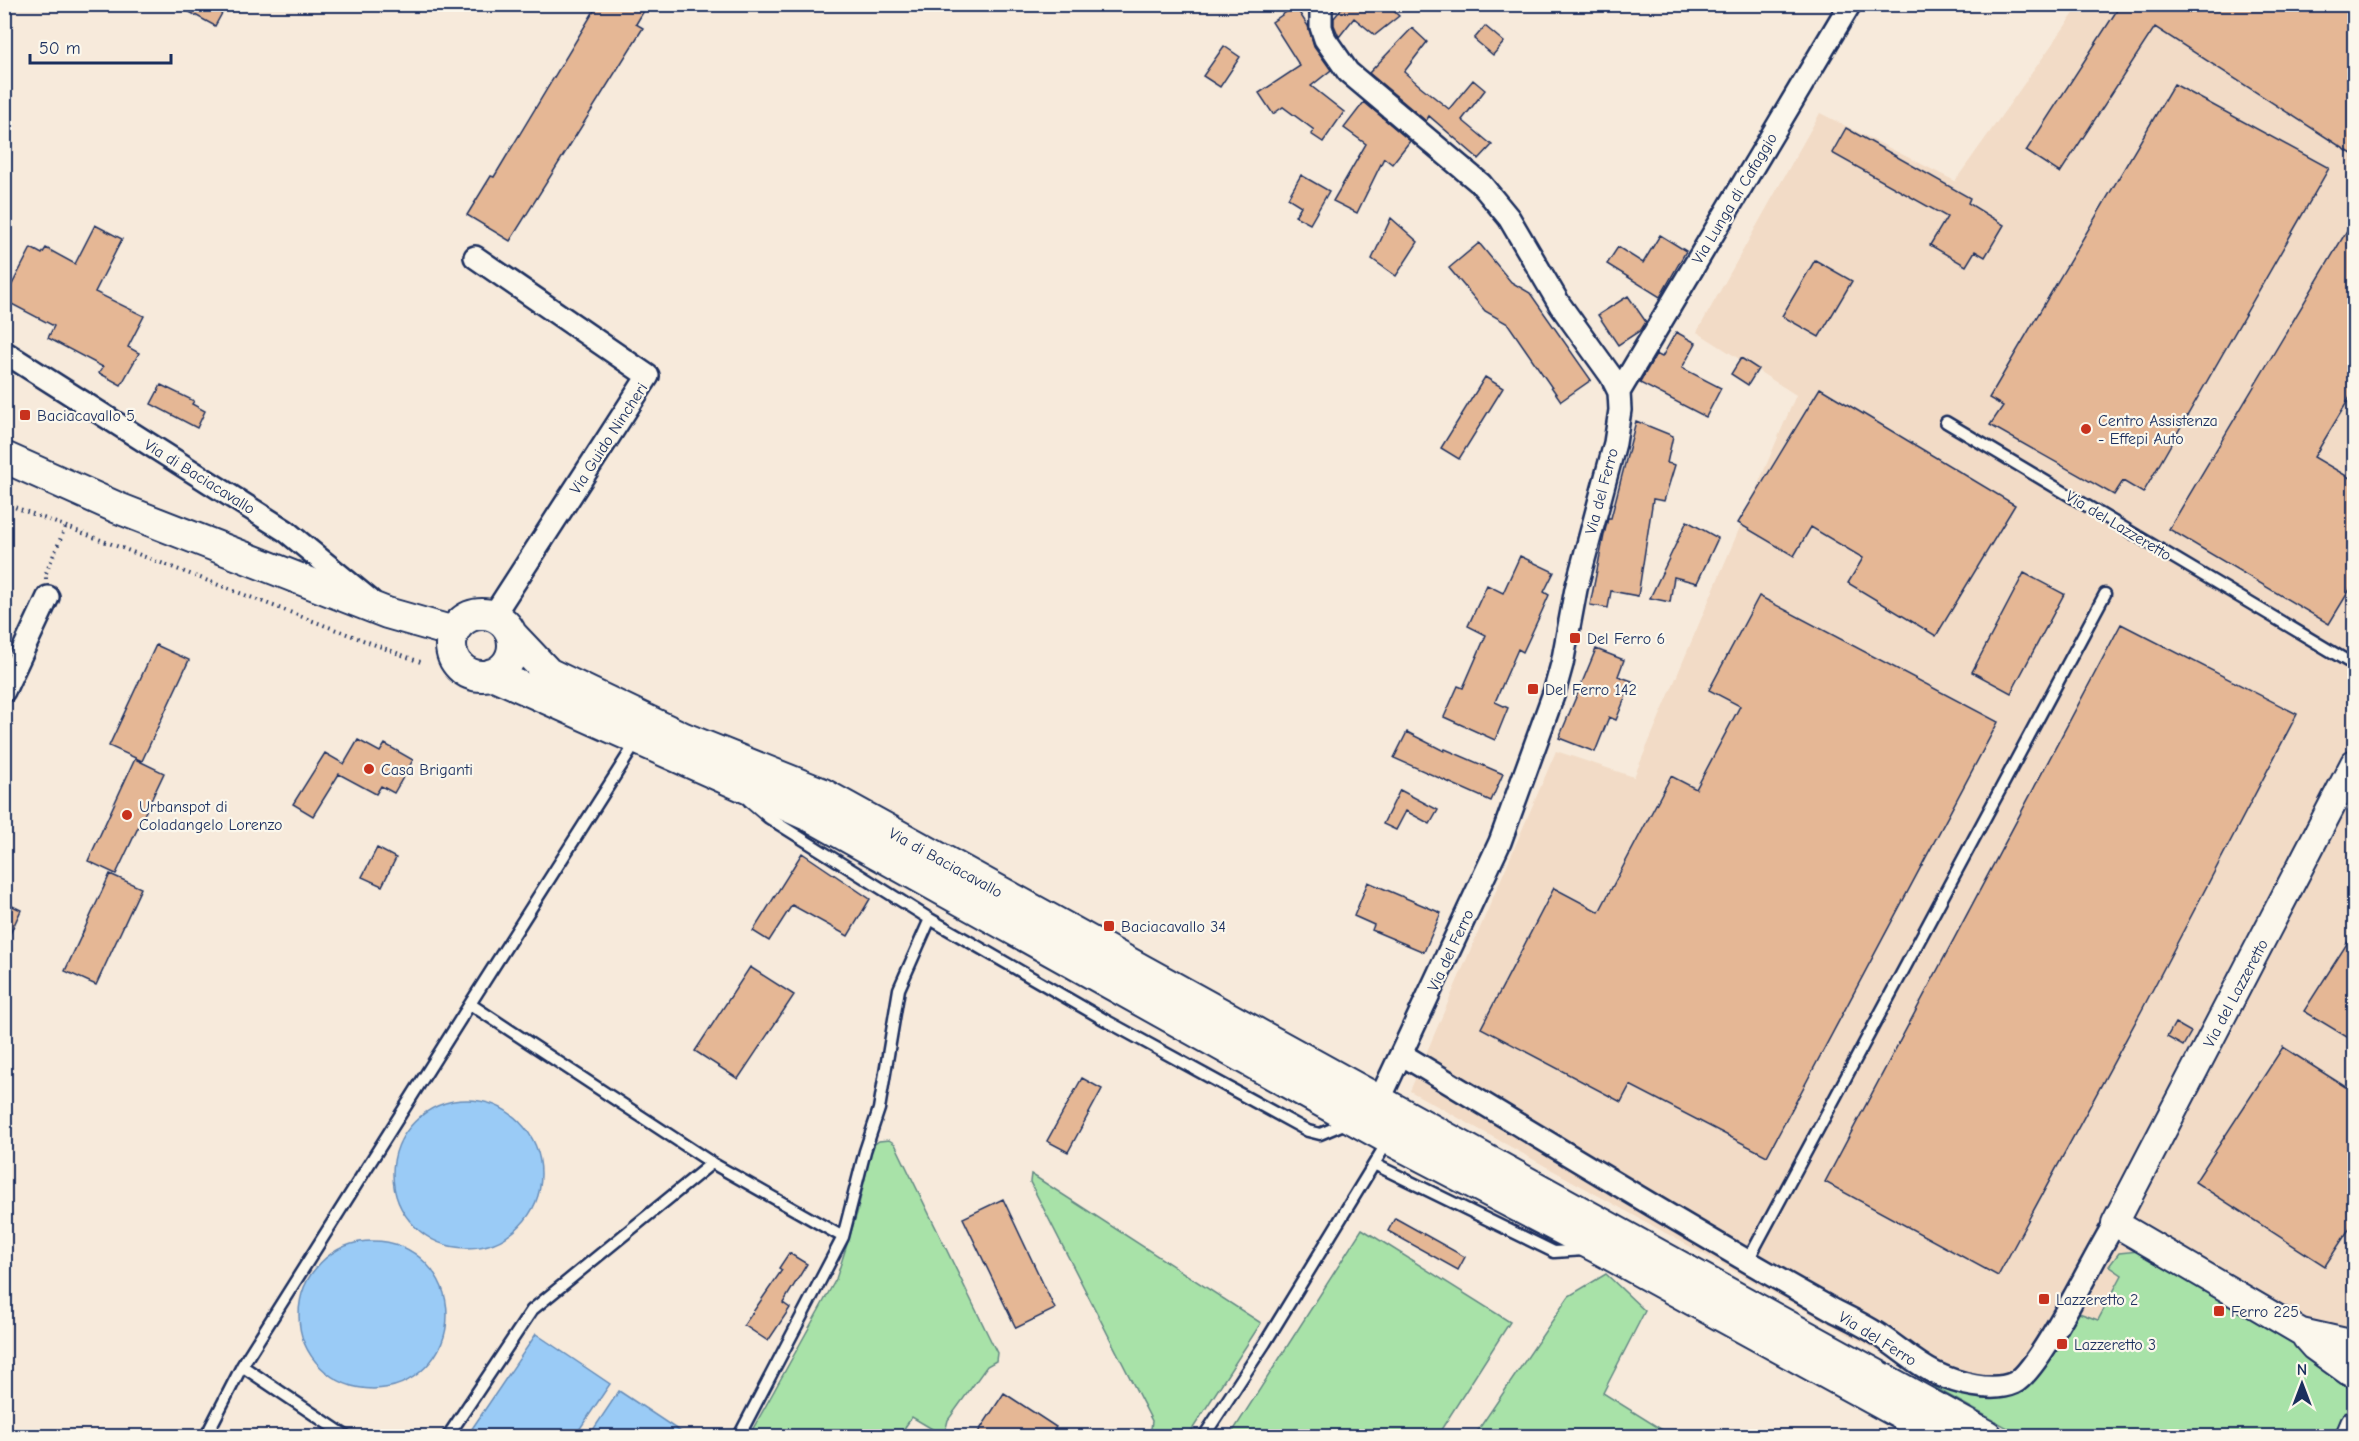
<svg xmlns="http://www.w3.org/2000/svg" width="2359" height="1441" viewBox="0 0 2359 1441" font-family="'Comic Neue',sans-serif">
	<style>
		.built { fill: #f2dbc6 }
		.green { fill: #a8e2a8; stroke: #628883; stroke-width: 1.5 }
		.water { fill: #9acbf6; stroke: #678db9; stroke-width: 1.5 }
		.building { fill: #e5b795; stroke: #1b2f5e; stroke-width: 1.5 }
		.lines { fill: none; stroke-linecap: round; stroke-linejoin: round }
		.service-casing { stroke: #1b2f5e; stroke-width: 15 }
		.minor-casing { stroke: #1b2f5e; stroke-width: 26 }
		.tertiary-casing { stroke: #1b2f5e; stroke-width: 30 }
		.secondary-casing { stroke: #1b2f5e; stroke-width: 34 }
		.path { stroke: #1b2f5e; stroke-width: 4; stroke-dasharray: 1.5 4.5; stroke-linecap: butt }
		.service { stroke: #fbf7ec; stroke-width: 10 }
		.minor { stroke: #fbf7ec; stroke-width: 21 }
		.tertiary { stroke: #fbf7ec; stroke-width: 26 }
		.secondary { stroke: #fbf7ec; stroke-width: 30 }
		.poi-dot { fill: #c8321e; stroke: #fbf7ec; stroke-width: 2 }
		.labels { text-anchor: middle; stroke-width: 4.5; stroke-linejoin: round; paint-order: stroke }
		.street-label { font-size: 16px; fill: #1b2f5e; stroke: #fbf7ec }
		.poi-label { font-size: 16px; fill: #1b2f5e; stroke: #fbf7ec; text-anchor: start }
	</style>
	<rect width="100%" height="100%" fill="#f7eadb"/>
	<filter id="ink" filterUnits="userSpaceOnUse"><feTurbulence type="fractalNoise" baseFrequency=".0167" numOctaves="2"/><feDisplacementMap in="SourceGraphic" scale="12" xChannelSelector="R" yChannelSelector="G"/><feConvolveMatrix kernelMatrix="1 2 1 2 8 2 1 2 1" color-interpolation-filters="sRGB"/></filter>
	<g filter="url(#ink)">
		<path class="built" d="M2080,5H2354V1332L2336,1367L2128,1251L2110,1266L2122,1275L2098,1321L2078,1314L2040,1372L2030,1383L1934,1382L1410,1091L1556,751L1634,777L1796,395L1697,332L1820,113L1955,181Z"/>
		<path class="green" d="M889,1140L895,1144L992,1343L997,1353L996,1361L987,1366L948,1420L944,1436L912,1417L899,1436H749L836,1279L857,1213L872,1146L879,1141Z
			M1031,1174L1261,1323L1188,1436H1150L1152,1421L1030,1182Z
			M1362,1229L1510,1322L1437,1436H1230Z
			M2139,1251L2292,1337L2349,1386L2350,1414L2340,1436H2022L1932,1386L1934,1382L2030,1383L2040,1372L2079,1313L2098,1320L2122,1275L2109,1266L2119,1253Z
			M1606,1274L1645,1311L1603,1393L1672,1436H1474L1569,1296Z"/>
		<path class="water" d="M393 1174a74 74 0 1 1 148 0a74 74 0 1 1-148 0Z
			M299 1315a74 74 0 1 1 148 0a74 74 0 1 1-148 0Z
			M536,1334L610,1384L575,1436H467Z
			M619,1391L687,1436H589Z"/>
		<path class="building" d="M175,4H227L215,26Z
			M598,4H648L636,24L643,28L510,241L467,215L491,176L494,177Z
			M1337,4H1386L1399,16L1375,35L1354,18L1339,37L1334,25V18L1342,8Z
			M2121,4H2355V156L2155,27L2060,173L2026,151Z
			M1295,6L1308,26L1314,46L1331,70L1311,86L1344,112L1323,142L1311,134L1314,130L1283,107L1273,114L1259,93L1300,66L1272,22Z
			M1485,26L1504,42L1493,55L1474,39Z
			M1412,28L1427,42L1404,72L1419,85L1449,109L1473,80L1485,90L1462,120L1492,145L1479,159L1429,116L1426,121L1369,73Z
			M1224,46L1240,57L1220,87L1203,76Z
			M2174,84L2329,168L2143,493L2123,481L2114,495L1990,425L2003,406L1989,398Z
			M1364,102L1410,141L1392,164L1384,158L1357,213L1333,201L1366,144L1344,128Z
			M1846,128L1970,198L1968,203L2004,225L1985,257L1975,251L1966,266L1930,245L1947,217L1832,153Z
			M1301,175L1329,191L1310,224L1295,216L1301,206L1288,198Z
			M2355,217V389L2314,457L2355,481V581L2329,624L2169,529Z
			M1391,218L1418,242L1396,276L1372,259Z
			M95,225L122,239L95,292L144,316L128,347L139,353L121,385L99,373L103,367L48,338L54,326L4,300L31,248L42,254L46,248L75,264Z
			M1660,235L1686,251L1660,297L1607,264L1618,247L1643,263Z
			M1479,243L1511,282L1530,293L1591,380L1561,401L1508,324L1485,311L1449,268Z
			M1815,260L1852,281L1819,337L1782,316Z
			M1628,296L1646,322L1641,330L1618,345L1598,315Z
			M1676,332L1696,343L1682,368L1721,388L1706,417L1640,383L1656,354L1662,357Z
			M1741,358L1758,369L1748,385L1731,374Z
			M1485,377L1503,388L1459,459L1441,448Z
			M161,385L194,401L192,404L205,411L197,428L151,404Z
			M1820,388L2015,505L1936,636L1848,583L1863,558L1811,527L1794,556L1738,523Z
			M1636,421L1673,436L1667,463L1675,465L1664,501L1653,499L1638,596L1611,591L1608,608L1590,605L1604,535L1608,518H1611Z
			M1687,521L1718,538L1697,583L1674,577L1670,602L1650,598Z
			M1520,556L1554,572L1544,592L1549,595L1542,611L1523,652L1518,649L1495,702L1508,708L1495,740L1444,717L1458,686L1463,688L1486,635L1468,626L1487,585L1503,593Z
			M2024,573L2064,594L2011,693L1972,672Z
			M1759,596L1998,722L1767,1156L1630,1085L1621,1102L1481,1028L1554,888L1599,912L1671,776L1696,789L1740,706L1709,690Z
			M2121,624L2297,714L2143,1008L1998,1276L1825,1182Z
			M156,645L189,660L142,761L109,746Z
			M1596,649L1624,660L1618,676L1632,681L1616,720L1609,717L1595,752L1559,738Z
			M1407,732L1444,751L1445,749L1503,774L1491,801L1394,758Z
			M358,740L380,752L385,744L413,760L394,793L381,786L376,794L339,774L313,816L293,804L325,753L344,764Z
			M135,759L164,773L116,874L88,861Z
			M1400,790L1438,810L1430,824L1406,811L1396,830L1383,824Z
			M377,848L396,858L382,886L362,877Z
			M802,853L870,899L848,936L792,905L769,941L753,931Z
			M110,874L141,888L96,985L65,971Z
			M1368,882L1441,913L1424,952L1372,930L1374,925L1354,916Z
			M4,902L21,910L4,947Z
			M2355,931V1042L2304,1011Z
			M750,967L794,995L738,1079L695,1051Z
			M2175,1023L2191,1032L2183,1046L2167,1037Z
			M2283,1047L2355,1093V1220L2325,1266L2195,1182Z
			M1082,1078L1102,1089L1068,1152L1047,1141Z
			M1003,1199L1055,1309L1016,1328L963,1218Z
			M1395,1218L1465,1257L1458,1270L1388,1231Z
			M789,1253L807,1264L783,1303L790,1308L768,1341L744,1325L782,1270L779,1268Z
			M1004,1393L1056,1427L1049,1437H975Z"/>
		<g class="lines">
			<g class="service-casing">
				<path id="service" d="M1946,422L2354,665
					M749,801L769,818L930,919L1105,1020L1308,1131L1320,1134L1351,1121
					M470,1004L637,741
					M1374,1164L1554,1252L1584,1250
					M1747,1262L2105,594
					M242,1366L346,1436
					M206,1436L242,1366L470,1004L712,1163L843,1237
					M448,1436L532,1310L712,1163
					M739,1436L843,1237L865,1151L879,1109L899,989L930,919
					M1204,1436L1265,1343L1388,1141"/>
			</g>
			<g class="minor-casing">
				<path id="minor" d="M1321,4V27L1325,39L1348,72L1481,184L1509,218L1560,305L1611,376L1619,392L1620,410L1615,443L1576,589L1562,664L1554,693L1500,842L1379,1101
					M475,257L648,376L493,616
					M4,352L286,531L370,600
					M1619,392L1850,4
					M4,691L48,597
					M1401,1054C1545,1140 1688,1229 1835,1311C1851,1319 1868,1327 1882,1337C1900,1349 1916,1364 1935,1373C1956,1383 1992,1393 2014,1383C2040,1371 2095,1254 2115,1223"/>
			</g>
			<g class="tertiary-casing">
				<path id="tertiary" d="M2306,1338L2314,1347L2350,1373
					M2350,1343L2301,1332L2115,1223L2354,763
					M2349,1436L2354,1424"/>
			</g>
			<g class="secondary-casing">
				<path id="secondary" d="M4,457L118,508L387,613L454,632
					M451 645a31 31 0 1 1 62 0a31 31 0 1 1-62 0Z
					M512,635L548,673L684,738L821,793L1987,1436
					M492,674L812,817L1389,1139L1598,1248L1941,1436"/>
			</g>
			<path class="path" d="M4,503L423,663
				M46,579V573L65,528"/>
			<use href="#service" class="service"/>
			<use href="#minor" class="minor"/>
			<use href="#tertiary" class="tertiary"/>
			<use href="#secondary" class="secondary"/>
		</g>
	</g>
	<g class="poi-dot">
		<rect x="19" y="409" width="12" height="12" rx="3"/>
		<circle cx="2086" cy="429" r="6"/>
		<rect x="1569" y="632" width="12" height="12" rx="3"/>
		<rect x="1527" y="683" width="12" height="12" rx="3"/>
		<circle cx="369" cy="769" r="6"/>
		<circle cx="127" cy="815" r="6"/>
		<rect x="1103" y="920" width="12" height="12" rx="3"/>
		<rect x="2038" y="1293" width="12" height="12" rx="3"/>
		<rect x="2213" y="1305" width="12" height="12" rx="3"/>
		<rect x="2056" y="1338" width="12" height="12" rx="3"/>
	</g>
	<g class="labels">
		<g class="street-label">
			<text transform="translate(1734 198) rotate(-59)" y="6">Via Lunga di Cafaggio</text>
			<text transform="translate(608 438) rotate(-57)" y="6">Via Guido Nincheri</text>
			<text transform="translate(200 476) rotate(32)" y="6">Via di Baciacavallo</text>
			<text transform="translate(1601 491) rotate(-75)" y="6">Via del Ferro</text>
			<text transform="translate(2119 525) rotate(31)" y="6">Via del Lazzeretto</text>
			<text transform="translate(946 862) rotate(29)" y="6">Via di Baciacavallo</text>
			<text transform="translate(1450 950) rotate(-65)" y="6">Via del Ferro</text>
			<text transform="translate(2235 993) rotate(-62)" y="6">Via del Lazzeretto</text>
			<text transform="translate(1878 1338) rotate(32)" y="6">Via del Ferro</text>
		</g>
		<g class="poi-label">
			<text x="37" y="421">Baciacavallo 5</text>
			<text x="2098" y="426">Centro Assistenza<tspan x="2098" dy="18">- Effepi Auto</tspan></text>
			<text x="1587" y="644">Del Ferro 6</text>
			<text x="1545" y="695">Del Ferro 142</text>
			<text x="381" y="775">Casa Briganti</text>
			<text x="139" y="812">Urbanspot di<tspan x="139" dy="18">Coladangelo Lorenzo</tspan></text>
			<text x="1121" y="932">Baciacavallo 34</text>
			<text x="2056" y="1305">Lazzeretto 2</text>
			<text x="2231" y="1317">Ferro 225</text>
			<text x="2074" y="1350">Lazzeretto 3</text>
		</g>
	</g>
	<rect width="2359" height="1441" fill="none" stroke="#fbf7ec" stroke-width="24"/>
	<rect x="12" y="12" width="2335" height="1417" fill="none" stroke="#1b2f5e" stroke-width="2" filter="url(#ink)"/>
	<g transform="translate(2302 1384)" stroke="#fbf7ec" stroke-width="4.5" paint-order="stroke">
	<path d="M0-4.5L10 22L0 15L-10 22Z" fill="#1b2f5e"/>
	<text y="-9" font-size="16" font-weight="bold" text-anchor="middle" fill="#1b2f5e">N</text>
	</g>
	<path d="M30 54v9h141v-9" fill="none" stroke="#1b2f5e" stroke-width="3"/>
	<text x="39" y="54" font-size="18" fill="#1b2f5e" stroke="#fbf7ec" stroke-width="4.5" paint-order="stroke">50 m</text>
</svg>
